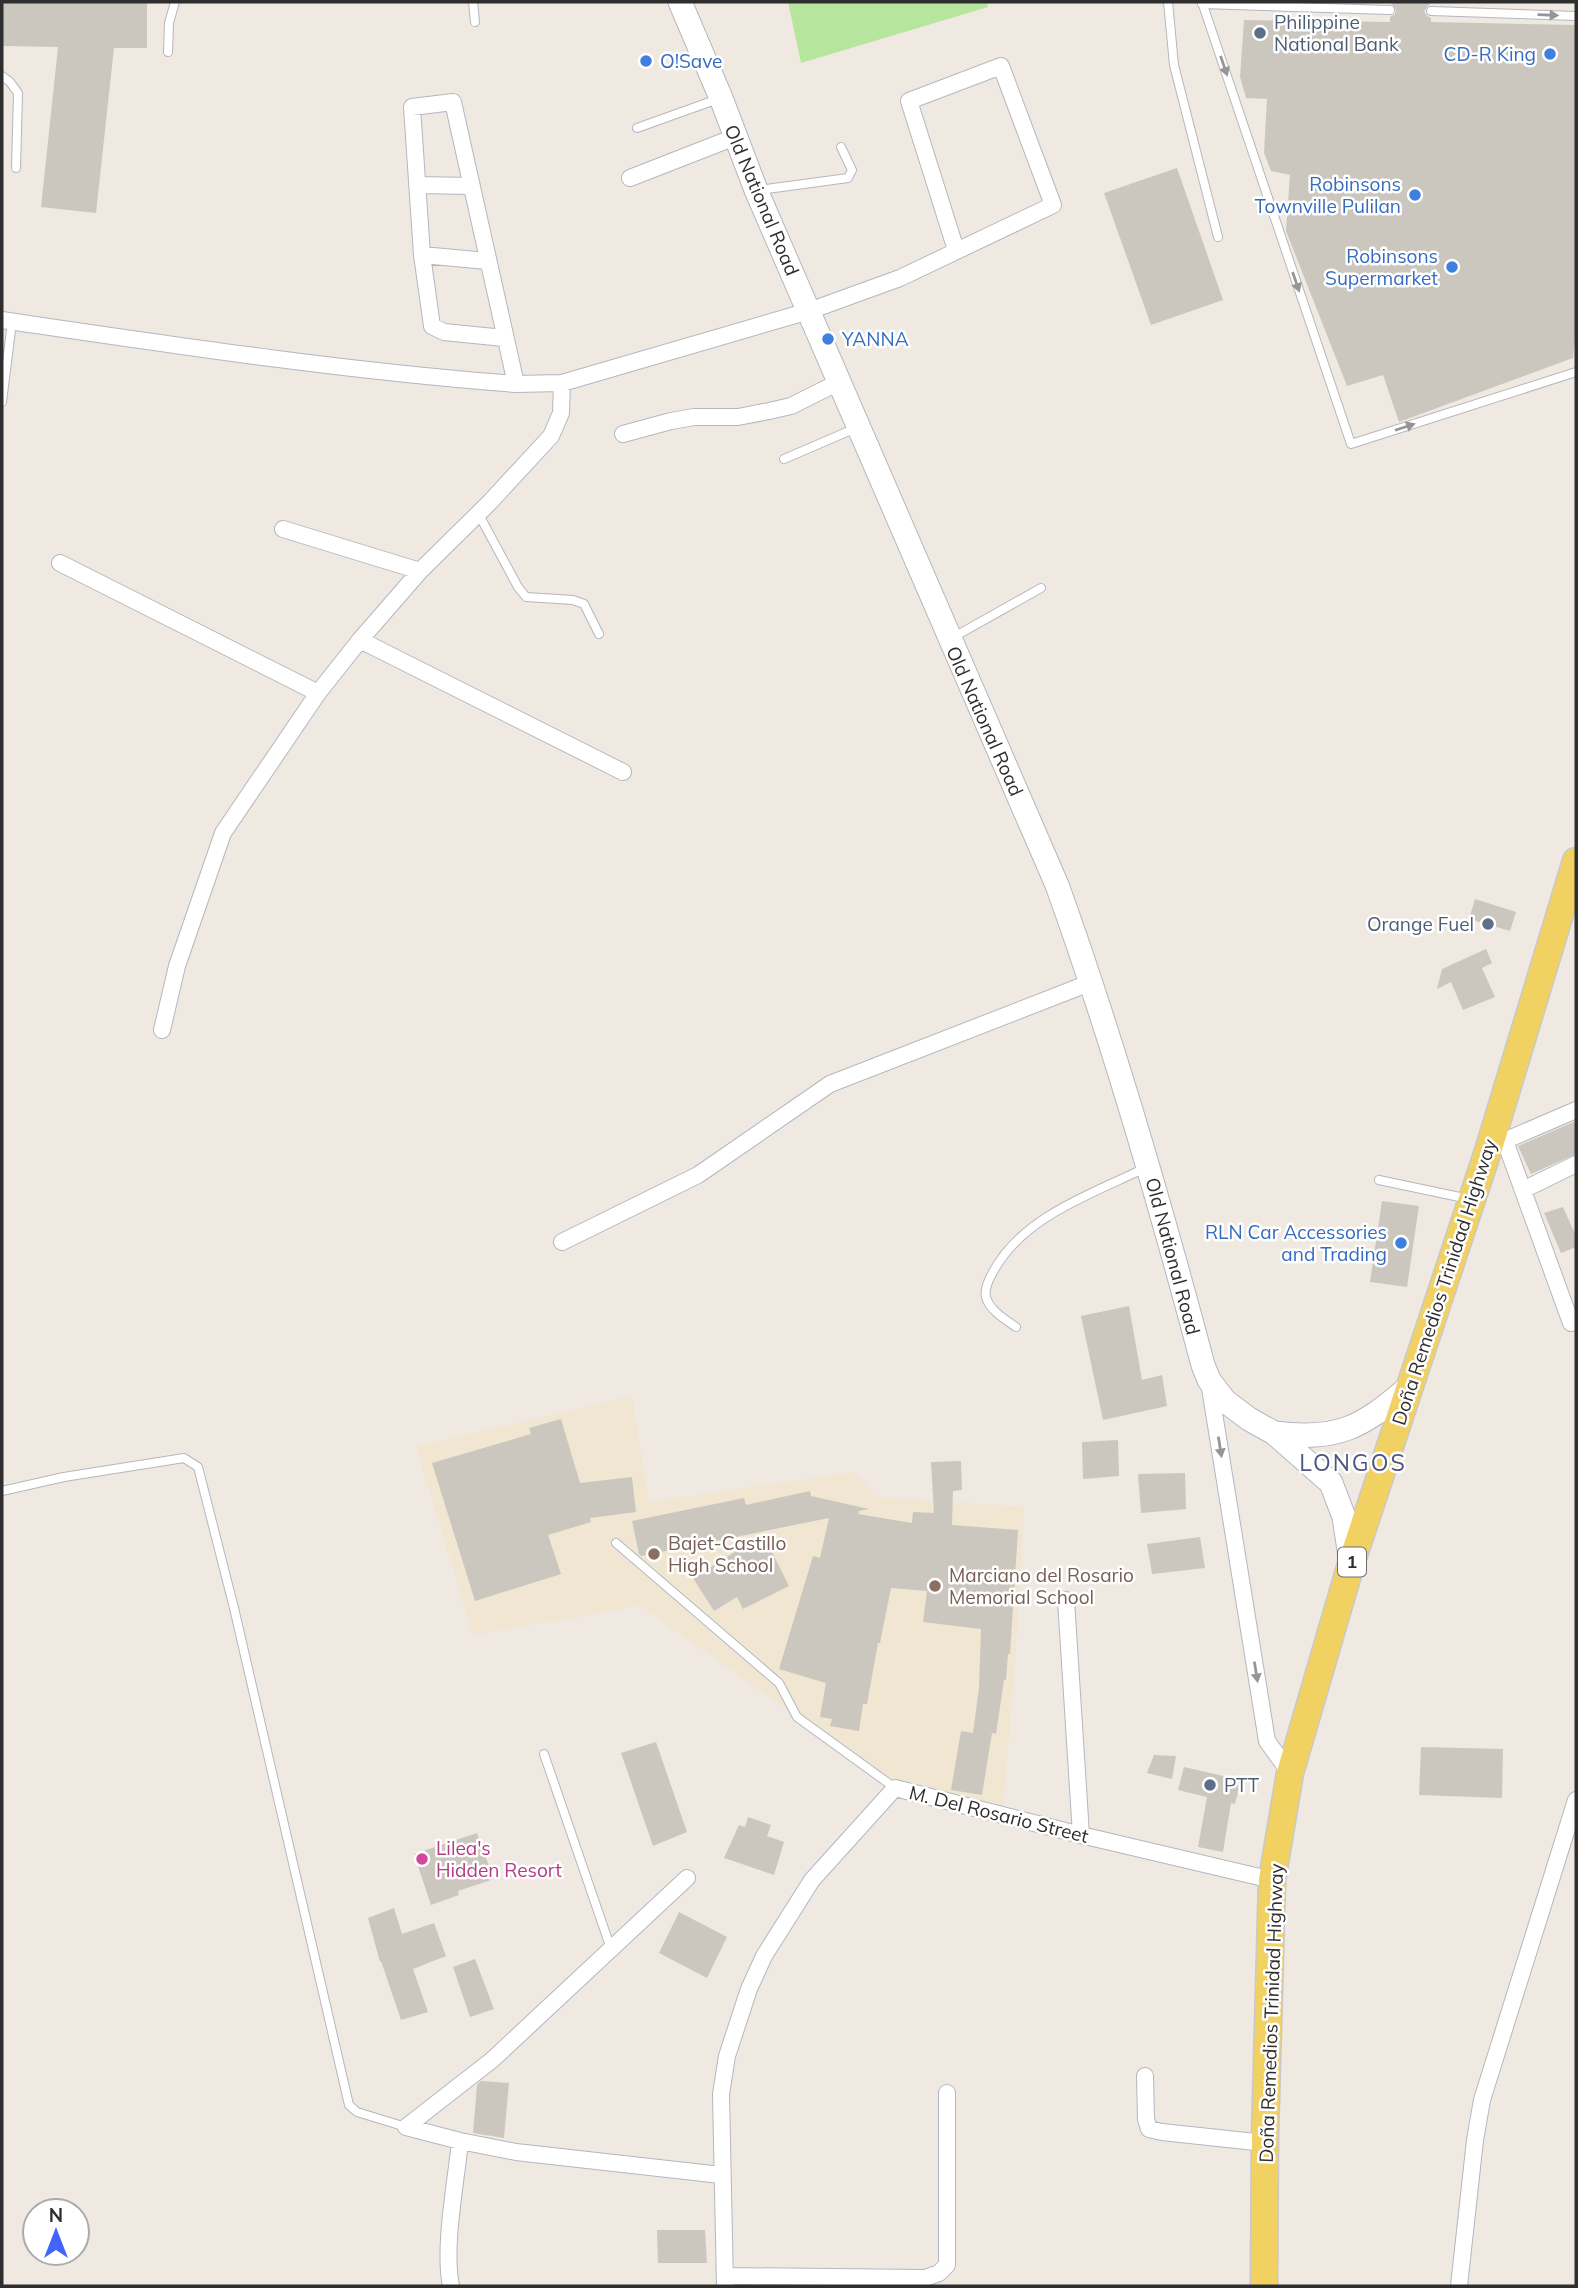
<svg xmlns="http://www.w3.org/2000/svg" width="1578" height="2288" viewBox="0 0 1578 2288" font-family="Mulish,sans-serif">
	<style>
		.education { fill: #f0e6d1 }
		.green { fill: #b6e59e }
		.building { fill: #cbc7bf }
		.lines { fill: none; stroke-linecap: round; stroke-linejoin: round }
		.lane-casing { stroke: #b4b7c1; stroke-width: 10 }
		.street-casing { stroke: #b4b7c1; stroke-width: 18 }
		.secondary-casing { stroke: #b4b7c1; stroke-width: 25 }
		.primary-casing { stroke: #c9c9c9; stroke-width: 29 }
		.lane { stroke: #fff; stroke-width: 8 }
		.street { stroke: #fff; stroke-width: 16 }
		.secondary { stroke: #fff; stroke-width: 23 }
		.primary { stroke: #f2d163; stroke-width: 26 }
		.oneway { fill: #969696 }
		.service-dot { fill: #5c6f8a; stroke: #fff; stroke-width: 2.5 }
		.shop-dot { fill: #3f7fe0; stroke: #fff; stroke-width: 2.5 }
		.education-dot { fill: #8d6e63; stroke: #fff; stroke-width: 2.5 }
		.hotel-dot { fill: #d1479c; stroke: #fff; stroke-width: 2.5 }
		.labels { text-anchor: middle; stroke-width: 5; stroke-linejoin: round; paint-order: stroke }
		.shield { fill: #fff; stroke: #6d6d6d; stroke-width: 2 }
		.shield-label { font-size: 18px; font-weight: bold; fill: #2e2e2e }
		.service-label { font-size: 19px; fill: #4e5e75; stroke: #fff; text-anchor: start }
		.shop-label { font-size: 19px; fill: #366cbe; stroke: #fff; text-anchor: end }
		.street-label { font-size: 19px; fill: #2e2e2e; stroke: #fff }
		.education-label { font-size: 19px; fill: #785e54; stroke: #fff; text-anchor: start }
		.hotel-label { font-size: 19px; fill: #b23c85; stroke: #fff; text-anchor: start }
		.quarter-label { font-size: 23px; letter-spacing: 2px; fill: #4d5680; stroke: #fff }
	</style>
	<rect width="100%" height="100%" fill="#efe9e1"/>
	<path class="education" d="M632,1396L649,1502L853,1472L877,1497L1024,1507L1015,1665L1003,1807L880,1775L640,1606L473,1635L416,1447Z"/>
	<path class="green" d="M788,2H987L988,7L801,63Z"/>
	<path class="building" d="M2,2H147V48H114L96,213L41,207L58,47L2,46Z
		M1390,2H1431L1424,11L1427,16L1431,18V22L1576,25V329L1573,358L1399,422L1383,375L1347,386L1286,231L1290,175L1271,171L1264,153L1267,99L1246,98L1240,77L1244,20L1390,22V17L1395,14L1396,10Z
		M1177,168L1223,300L1151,325L1104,193Z
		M1475,899L1516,912L1510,931L1469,919Z
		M1486,949L1492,963L1482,968L1495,997L1463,1010L1451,982L1437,989L1442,969Z
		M1576,1121V1154L1531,1174L1518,1146Z
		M1382,1201L1419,1206L1407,1287L1370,1282Z
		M1563,1207L1576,1236V1247L1561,1253L1544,1213Z
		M1129,1306L1142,1380L1162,1375L1167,1406L1103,1420L1081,1316Z
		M561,1419L580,1483L632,1477L636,1512L590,1518L591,1522L548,1535L561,1574L475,1601L432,1463L531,1434L529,1428Z
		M1118,1440L1119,1476L1083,1479L1082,1442Z
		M961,1461L962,1490L953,1491L952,1525L1018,1530L1010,1654H1008L1006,1680H1004L996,1734L992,1733L982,1795L951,1790L961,1731L973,1733L979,1688L981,1629L923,1622L927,1591L891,1588L880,1643H878L867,1704H863L859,1731L830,1726L832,1719L820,1717L826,1683L779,1669L813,1556L820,1558L829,1518L641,1556L639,1554L632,1521L744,1498L746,1505L810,1491L811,1496L869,1509L859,1511L858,1514L912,1523L913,1512L934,1513L931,1462Z
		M1185,1473L1186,1509L1141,1513L1138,1474Z
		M1200,1537L1205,1568L1152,1574L1147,1544Z
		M751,1542L769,1546L789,1586L743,1609L737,1597L714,1611L693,1578Z
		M656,1742L687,1832L653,1846L621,1753Z
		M1421,1747L1503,1749L1502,1798L1419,1795Z
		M1154,1755L1176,1756L1172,1779L1147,1773Z
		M1184,1767L1241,1780L1235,1804L1231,1803L1223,1852L1198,1847L1207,1797L1178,1790Z
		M748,1817L771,1825L767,1836L784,1842L774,1875L724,1858L739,1825L745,1827Z
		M477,1833L494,1879L458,1891L459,1895L431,1905L414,1854Z
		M394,1908L402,1934L434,1923L446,1956L413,1969L428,2012L401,2020L381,1961L380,1962L368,1918Z
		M679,1912L727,1937L707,1978L659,1953Z
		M475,1959L494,2009L470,2017L453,1967Z
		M481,2081L509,2083L504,2138L473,2133L477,2085Z
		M657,2230H705L707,2263H658Z"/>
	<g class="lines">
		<g class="lane-casing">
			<path id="lane" d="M473,2L475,22
				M1168,2L1174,65L1218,237
				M1202,2L1351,444L1576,372
				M1202,4L1390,10
				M1431,11L1576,16
				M168,52L169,23L175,2
				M2,76L10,82L18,93L16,168
				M637,128L718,99
				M759,190L848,178L852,170L841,147
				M2,402L12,322
				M784,459L856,428
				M478,513L518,587L526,597L573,600L584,604L599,634
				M952,638L1041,588
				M1379,1180L1469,1199
				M1016,1327C1006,1320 989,1310 986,1297C984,1289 989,1279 993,1272C1023,1216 1092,1194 1145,1168
				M2,1491L64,1477L184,1458L198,1467L234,1608L349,2105L357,2112L406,2127
				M616,1543L779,1683L797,1717L895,1788
				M544,1754L611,1949"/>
		</g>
		<g class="street-casing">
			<path id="street" d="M630,178L735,137
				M417,185L472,186
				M422,255L487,261
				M2,320C173,345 344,371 516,384
				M504,338L444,332L432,326L422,255L412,107L453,102L516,384L562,383L809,311L900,278L1053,205L1001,66L909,101L956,250
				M623,434L671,421L694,417H738L769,411L791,406L839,382
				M283,529L420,571
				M60,563L318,693
				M360,640L623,772
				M162,1030L177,966L223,833L318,693L360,640L420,571L490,502L551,436L561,413L562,383
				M1505,1141L1571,1323
				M1497,1144L1576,1110
				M1523,1190L1576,1164
				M562,1242L698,1175L830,1084L1092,982
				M1209,1382L1267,1741L1290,1773
				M1066,1600L1081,1835
				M1145,2076L1146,2119L1149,2129L1162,2132L1265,2143
				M406,2127L492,2060L687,1878
				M406,2127L460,2141L516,2152L721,2175
				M726,2276L925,2278L939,2273L947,2265V2093
				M451,2286C443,2247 456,2183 460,2141
				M725,2286L721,2094L727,2056L749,1989L764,1956L812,1880L895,1788L1081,1835L1272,1880
				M1459,2286L1475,2140L1482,2100L1576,1800"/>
		</g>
		<g class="secondary-casing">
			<path id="secondary" d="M680,2L721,98L756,190L1057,885C1114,1043 1160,1203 1203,1365L1209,1380L1225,1401L1249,1419L1274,1433L1331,1483L1344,1517L1351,1563
				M1274,1433C1338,1441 1361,1428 1409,1387"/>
		</g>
		<g class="primary-casing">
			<path id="primary" d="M1264,2286L1265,2135L1272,1880L1290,1773L1351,1564L1489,1148L1576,861"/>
		</g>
		<use href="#lane" class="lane"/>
		<use href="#street" class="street"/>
		<use href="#secondary" class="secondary"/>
		<use href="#primary" class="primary"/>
	</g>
	<defs><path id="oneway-solid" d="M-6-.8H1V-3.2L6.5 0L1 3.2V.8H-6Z" transform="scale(1.75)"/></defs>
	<g class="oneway">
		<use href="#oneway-solid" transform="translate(1548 15) rotate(2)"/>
		<use href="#oneway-solid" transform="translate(1224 66) rotate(71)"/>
		<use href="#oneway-solid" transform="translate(1296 282) rotate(71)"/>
		<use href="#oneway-solid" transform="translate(1405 427) rotate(-18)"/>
		<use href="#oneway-solid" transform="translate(1220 1447) rotate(81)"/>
		<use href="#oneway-solid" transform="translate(1256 1672) rotate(81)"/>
	</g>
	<g class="service-dot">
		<circle cx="1260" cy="33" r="7"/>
		<circle cx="1488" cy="924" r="7"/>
		<circle cx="1210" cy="1785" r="7"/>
	</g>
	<g class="shop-dot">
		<circle cx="1550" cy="54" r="7"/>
		<circle cx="646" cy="61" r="7"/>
		<circle cx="1415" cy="195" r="7"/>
		<circle cx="1452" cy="267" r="7"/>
		<circle cx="828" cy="339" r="7"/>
		<circle cx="1401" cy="1243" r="7"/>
	</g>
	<g class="education-dot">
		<circle cx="654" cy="1554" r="7"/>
		<circle cx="935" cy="1586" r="7"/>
	</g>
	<circle class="hotel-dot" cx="422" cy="1859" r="7"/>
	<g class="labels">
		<rect class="shield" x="1338" y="1547.5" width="28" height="29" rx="5"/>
		<g class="shield-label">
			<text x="1352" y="1568">1</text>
		</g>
		<g class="service-label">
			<text x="1274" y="29">Philippine<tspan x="1274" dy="22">National Bank</tspan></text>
			<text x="1474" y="931" text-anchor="end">Orange Fuel</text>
			<text x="1224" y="1792">PTT</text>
		</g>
		<g class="shop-label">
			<text x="1536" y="61">CD-R King</text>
			<text x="660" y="68" text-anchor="start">O!Save</text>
			<text x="1401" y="191">Robinsons<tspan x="1401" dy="22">Townville Pulilan</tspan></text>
			<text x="1438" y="263">Robinsons<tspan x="1438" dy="22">Supermarket</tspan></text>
			<text x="842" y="346" text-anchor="start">YANNA</text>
			<text x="1387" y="1239">RLN Car Accessories<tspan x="1387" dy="22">and Trading</tspan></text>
		</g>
		<g class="street-label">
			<text transform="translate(762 200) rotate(67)" y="7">Old National Road</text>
			<text transform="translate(985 721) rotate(66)" y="7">Old National Road</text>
			<text transform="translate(1173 1256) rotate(75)" y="7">Old National Road</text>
			<text transform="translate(1444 1282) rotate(-72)" y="7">Doña Remedios Trinidad Highway</text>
			<text transform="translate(999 1814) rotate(14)" y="7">M. Del Rosario Street</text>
			<text transform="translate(1271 2013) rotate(-88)" y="7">Doña Remedios Trinidad Highway</text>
		</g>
		<g class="education-label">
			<text x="668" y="1550">Bajet-Castillo<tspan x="668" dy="22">High School</tspan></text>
			<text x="949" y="1582">Marciano del Rosario<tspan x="949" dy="22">Memorial School</tspan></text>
		</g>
		<g class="hotel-label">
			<text x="436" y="1855">Lilea's<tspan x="436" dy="22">Hidden Resort</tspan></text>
		</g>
		<g class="quarter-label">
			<text x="1353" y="1471">LONGOS</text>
		</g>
	</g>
	<rect width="1578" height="2288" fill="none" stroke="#2e2e2e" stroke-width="7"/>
	<g transform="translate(56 2232)"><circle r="33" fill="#ffffff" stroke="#ababab" stroke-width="2"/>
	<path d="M0-5L12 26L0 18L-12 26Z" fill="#4264fb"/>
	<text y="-10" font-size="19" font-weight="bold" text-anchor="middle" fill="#2e2e2e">N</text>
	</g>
</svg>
